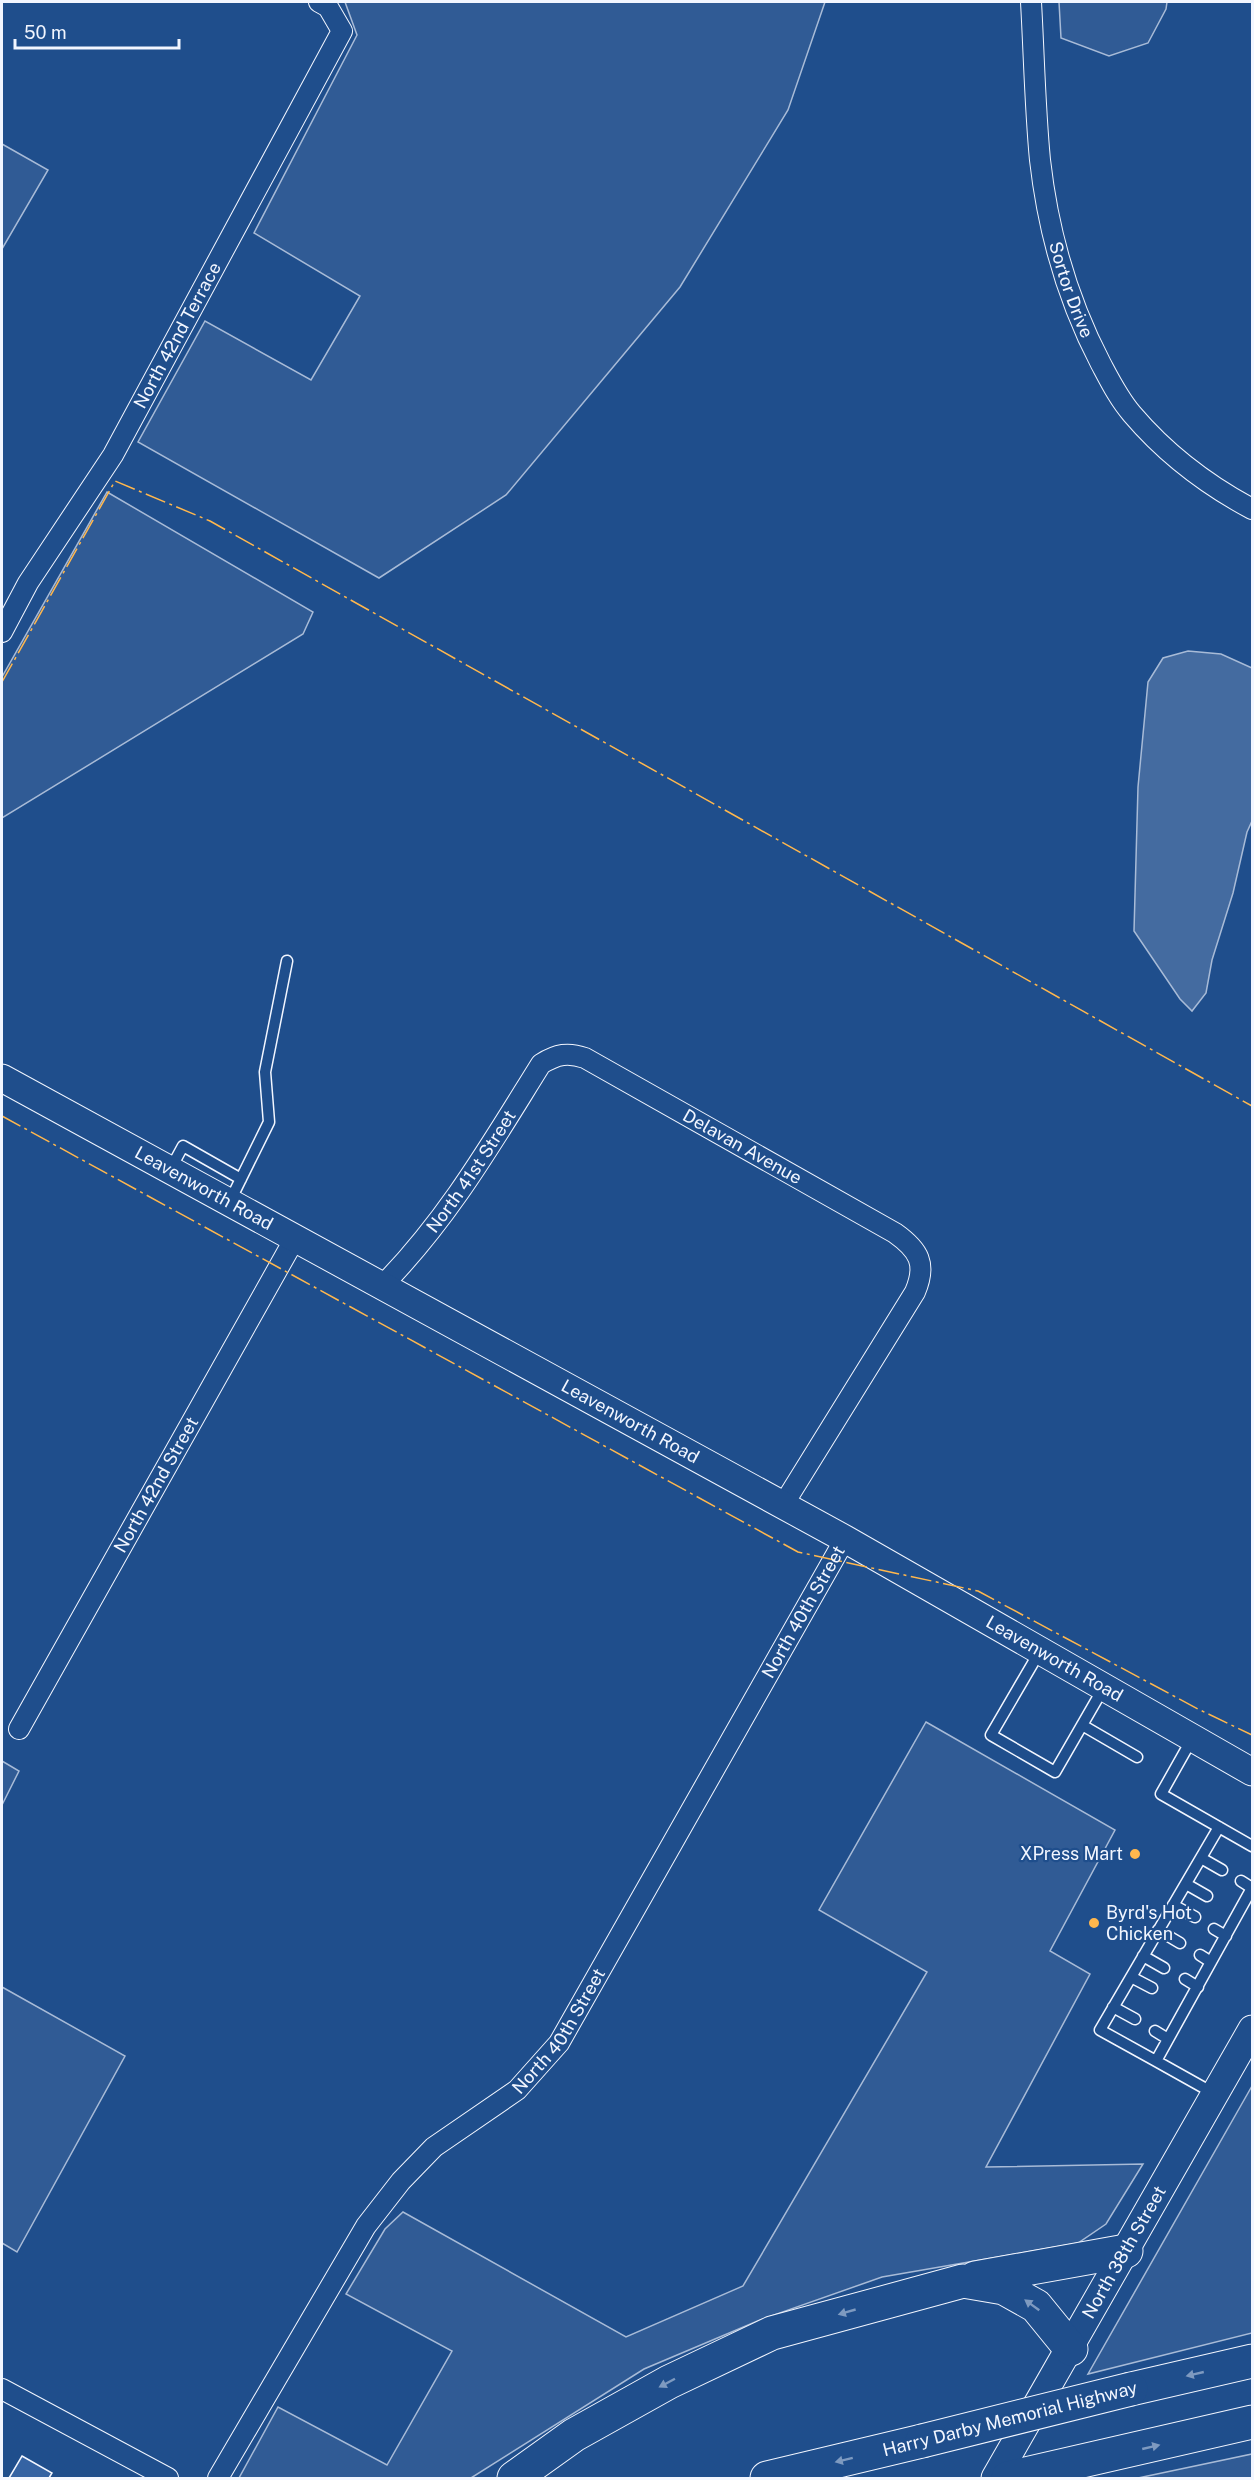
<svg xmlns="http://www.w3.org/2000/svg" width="1254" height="2480" viewBox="0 0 1254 2480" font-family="'Public Sans',sans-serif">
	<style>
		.built { fill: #305b95; stroke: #a8bbd7; stroke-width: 1.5 }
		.water { fill: #446ba0; stroke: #a8bbd7; stroke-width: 1.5 }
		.building { fill: #3563a3; stroke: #f2f6ff; stroke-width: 1.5 }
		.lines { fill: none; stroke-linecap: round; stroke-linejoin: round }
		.lane-casing { stroke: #f2f6ff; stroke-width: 13 }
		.street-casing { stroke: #f2f6ff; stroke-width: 22 }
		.secondary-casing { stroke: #f2f6ff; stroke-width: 29 }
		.highway-casing { stroke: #f2f6ff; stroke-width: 35 }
		.lane { stroke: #1f4e8c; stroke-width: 10 }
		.street { stroke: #1f4e8c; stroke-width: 20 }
		.secondary { stroke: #1f4e8c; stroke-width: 27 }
		.highway { stroke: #1f4e8c; stroke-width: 33 }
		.highway-bridge-casing { stroke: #f2f6ff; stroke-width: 35; stroke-linecap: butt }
		.highway-bridge { stroke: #1f4e8c; stroke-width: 33 }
		.power { stroke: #ffb74d; stroke-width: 1.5; stroke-dasharray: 21 4.5 3 4.5; stroke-linecap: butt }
		.oneway { fill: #7e9ac0 }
		.poi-dot { fill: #ffb74d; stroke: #1f4e8c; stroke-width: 2 }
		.labels { text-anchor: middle; stroke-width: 4.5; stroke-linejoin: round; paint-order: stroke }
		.street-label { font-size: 18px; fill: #f2f6ff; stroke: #1f4e8c }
		.poi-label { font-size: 18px; fill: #f2f6ff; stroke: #1f4e8c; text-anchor: end }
	</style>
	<rect width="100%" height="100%" fill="#1f4e8c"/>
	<path class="built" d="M345,2H825L788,110L680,287L506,495L379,578L138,442L205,321L311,380L360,296L254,233L357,35Z
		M1059,2H1167L1166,9L1148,43L1109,56L1061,38Z
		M2,144L48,170L2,249Z
		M107,492L313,612L303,634L2,818V677Z
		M926,1722L1115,1830L1050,1951L1090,1974L986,2167L1143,2164L1106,2224L1078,2243L882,2277L760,2320L644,2369L471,2478H239L278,2407L387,2465L452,2351L346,2294L385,2229L403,2212L626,2337L743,2286L927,1972L819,1910Z
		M2,1761L19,1771L2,1805Z
		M2,1987L125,2056L17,2252L2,2243Z
		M1252,2086V2333L1088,2374Z
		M1252,2454V2478H1138Z"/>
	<path class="water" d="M1188,651L1221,654L1252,668V821L1247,832L1233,893L1212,960L1206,993L1192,1011L1180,999L1134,931L1138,787L1148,682L1163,658Z"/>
	<path class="building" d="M22,2456L52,2473L49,2478H9Z"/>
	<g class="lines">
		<g class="lane-casing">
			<path id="lane" d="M170,1170L183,1146L241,1179
				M229,1203L269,1122L265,1072L287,961
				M1040,1651L991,1735L1055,1772L1104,1687
				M1082,1725L1137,1757
				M1192,1739L1161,1794L1252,1846
				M1201,1858L1222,1870
				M1186,1884L1207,1896
				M1173,1905L1195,1917
				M1214,1929L1226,1936
				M1158,1930L1180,1943
				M1200,1955L1211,1962
				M1143,1956L1164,1968
				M1131,1977L1152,1988
				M1185,1979L1198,1987
				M1113,2007L1135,2019
				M1155,2031L1168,2039
				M1156,2061L1100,2030L1219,1827
				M1215,2094L1156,2061L1252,1888L1241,1881"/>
		</g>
		<g class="street-casing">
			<g id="street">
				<path id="s1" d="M1031,2C1034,54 1035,108 1040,160C1048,231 1068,301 1101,364C1110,381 1119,399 1132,414C1166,454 1207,485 1252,509"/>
				<path id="s2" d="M2,632L28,583L113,455L342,31L328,7L319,2"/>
				<path id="s3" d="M381,1287C448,1219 491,1144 541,1064C557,1054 568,1052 585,1058L895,1233C919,1250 927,1264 915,1292L783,1505"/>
				<path id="s4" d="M19,1729L294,1240"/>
				<path d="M2,2389L168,2478"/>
				<path id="s5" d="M218,2478L366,2226L401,2181L434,2147L517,2090L559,2043L845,1539"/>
			</g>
		</g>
		<g class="secondary-casing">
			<g id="secondary">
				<path id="s6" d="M2,1078L845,1539L1252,1772"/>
				<path id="s7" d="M995,2478L1252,2029"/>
			</g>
		</g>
		<g class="highway-casing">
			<path id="highway" d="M975,2278L1126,2251
				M1131,2389L1252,2361
				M514,2478L574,2435L669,2382L772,2333L963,2281L1004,2288L1036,2306L1071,2349
				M767,2478L922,2441
				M1008,2478L1252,2422"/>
		</g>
		<use href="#lane" class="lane"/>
		<use href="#street" class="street"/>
		<use href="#secondary" class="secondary"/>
		<use href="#highway" class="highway"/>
		<g class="highway-bridge-casing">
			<path id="highway-bridge" d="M922,2441L1131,2389"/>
		</g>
		<use href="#highway-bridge" class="highway-bridge"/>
		<path class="power" d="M2,682L115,481L210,521L1252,1106
			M2,1116L798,1552L978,1591L1198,1709L1252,1735"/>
	</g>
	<defs><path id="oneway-solid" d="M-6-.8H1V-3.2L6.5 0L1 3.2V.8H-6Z" transform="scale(1.5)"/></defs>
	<g class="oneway">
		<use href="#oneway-solid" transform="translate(1032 2305) rotate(-144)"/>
		<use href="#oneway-solid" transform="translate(847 2312) rotate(164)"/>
		<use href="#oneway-solid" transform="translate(1195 2374) rotate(167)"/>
		<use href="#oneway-solid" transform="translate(667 2383) rotate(152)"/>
		<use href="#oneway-solid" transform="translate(1151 2447) rotate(-13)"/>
		<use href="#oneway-solid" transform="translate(844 2460) rotate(166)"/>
	</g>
	<g class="poi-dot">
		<circle cx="1135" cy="1854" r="6"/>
		<circle cx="1094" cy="1923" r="6"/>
	</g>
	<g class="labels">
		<g class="street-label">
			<text dy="6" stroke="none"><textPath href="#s1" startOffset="292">Sortor Drive</textPath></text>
			<text dy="6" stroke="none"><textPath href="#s2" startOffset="345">North 42nd Terrace</textPath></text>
			<text dy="6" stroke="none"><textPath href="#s3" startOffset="502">Delavan Avenue</textPath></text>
			<text dy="6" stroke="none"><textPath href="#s3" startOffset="147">North 41st Street</textPath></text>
			<text dy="6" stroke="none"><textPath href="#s6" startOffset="230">Leavenworth Road</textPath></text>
			<text dy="6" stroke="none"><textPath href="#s6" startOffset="716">Leavenworth Road</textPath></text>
			<text dy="6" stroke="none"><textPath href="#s4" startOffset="280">North 42nd Street</textPath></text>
			<text dy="6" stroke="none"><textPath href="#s5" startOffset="1056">North 40th Street</textPath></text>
			<text dy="6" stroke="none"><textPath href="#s6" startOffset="1202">Leavenworth Road</textPath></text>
			<text dy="6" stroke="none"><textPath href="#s5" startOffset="570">North 40th Street</textPath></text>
			<text dy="6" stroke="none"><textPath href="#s7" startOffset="260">North 38th Street</textPath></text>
			<text transform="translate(1010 2419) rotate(-14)" y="6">Harry Darby Memorial Highway</text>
		</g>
		<g class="poi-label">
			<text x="1123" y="1860">XPress Mart</text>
			<text x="1106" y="1919" text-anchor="start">Byrd's Hot<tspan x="1106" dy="21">Chicken</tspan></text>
		</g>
	</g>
	<rect width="1254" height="2480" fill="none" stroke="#f2f6ff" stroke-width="6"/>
	<path d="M15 39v9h164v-9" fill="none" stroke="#f2f6ff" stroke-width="3"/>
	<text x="24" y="39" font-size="18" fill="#f2f6ff" stroke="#1f4e8c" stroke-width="4.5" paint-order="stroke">50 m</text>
</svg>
